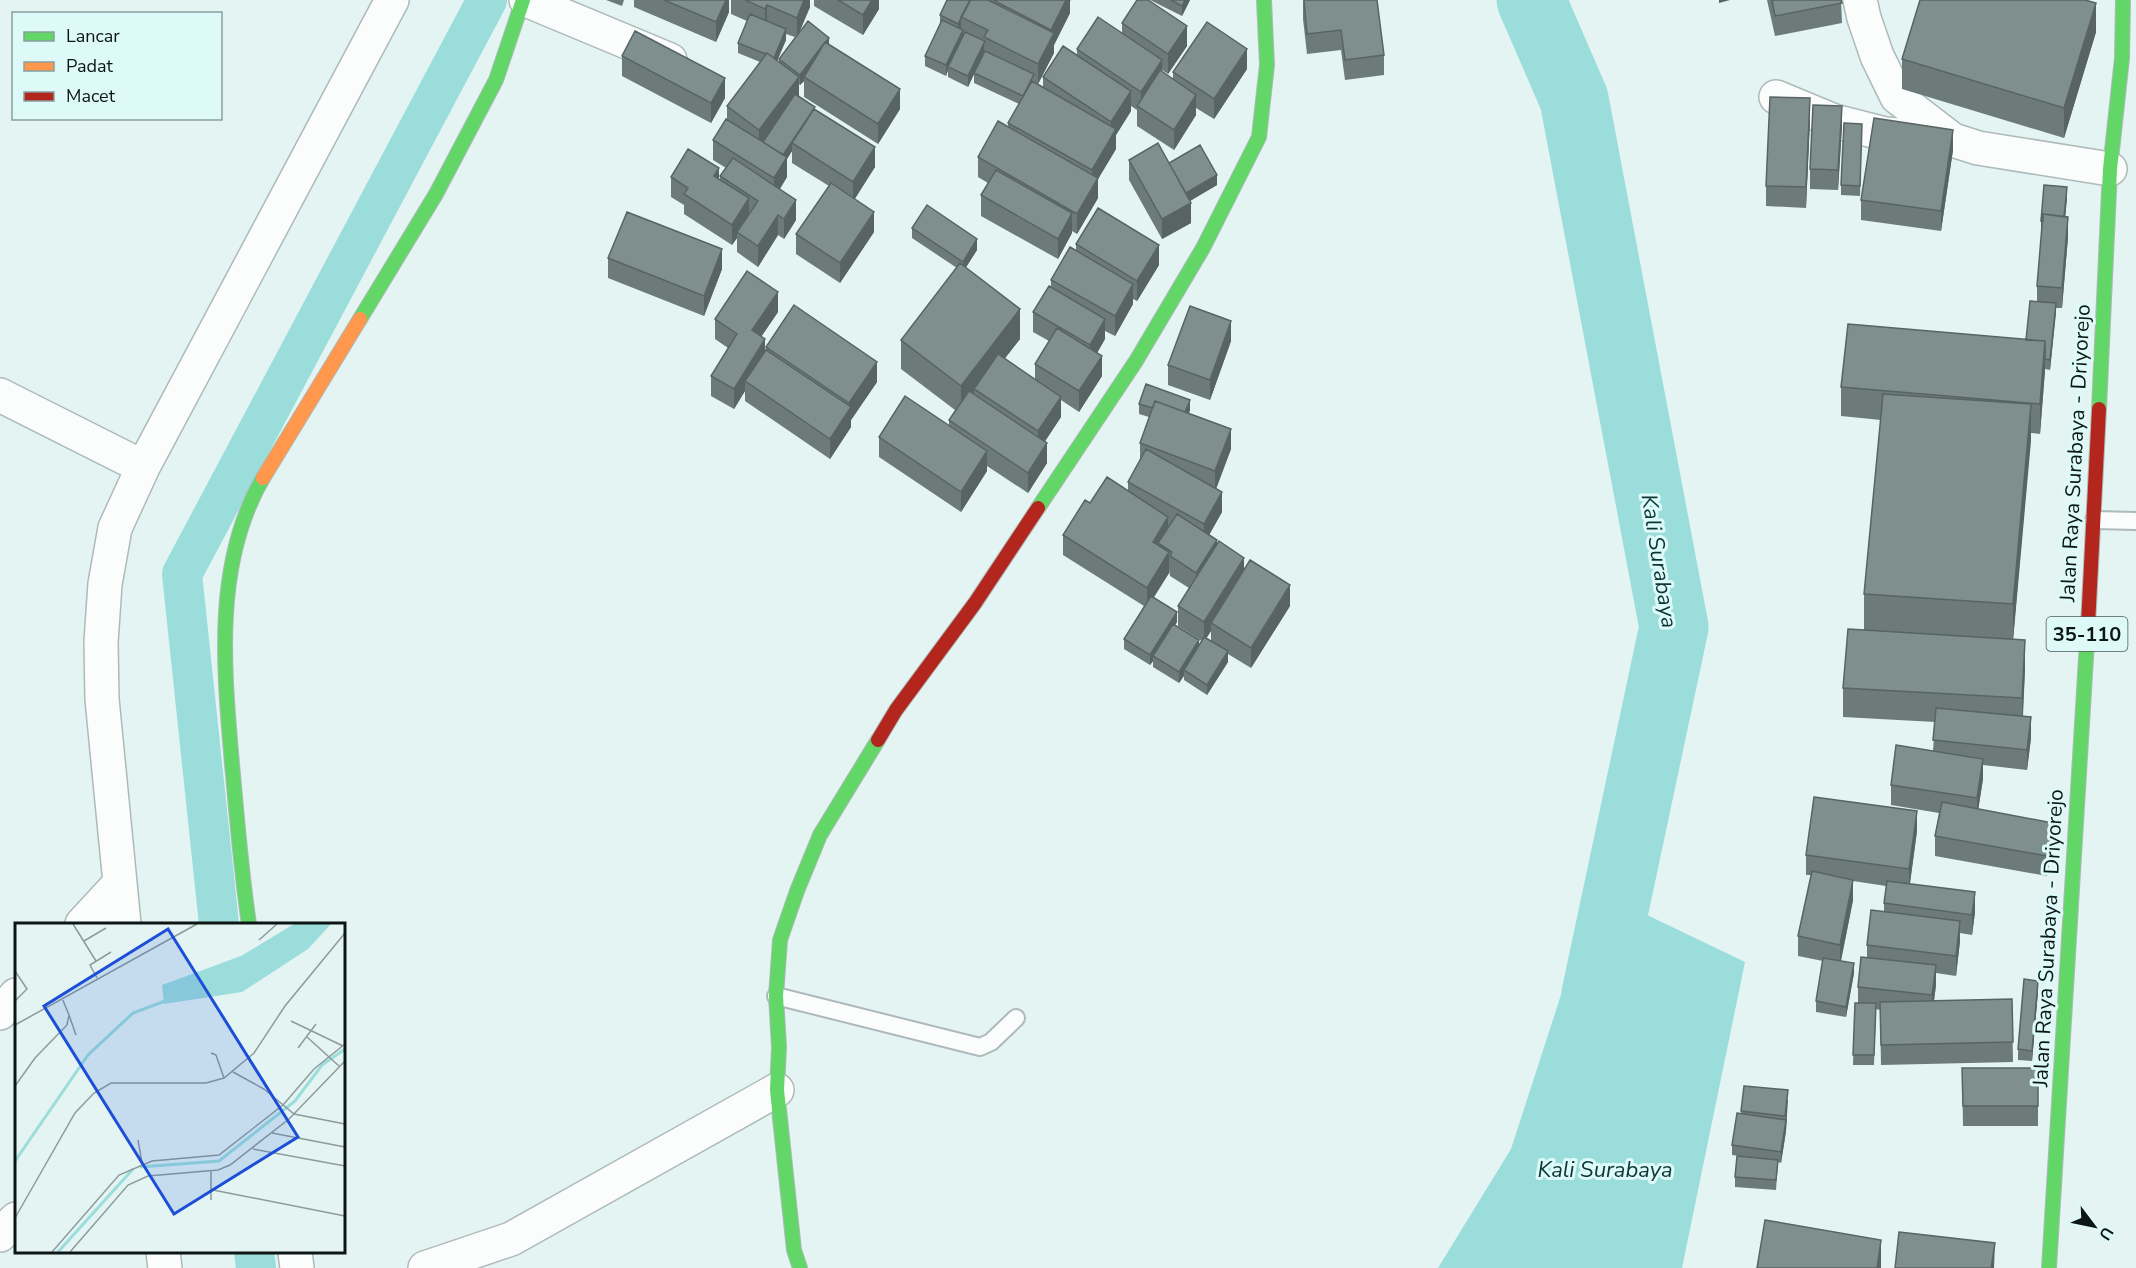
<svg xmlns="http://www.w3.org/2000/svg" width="2136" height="1268" viewBox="0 0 2136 1268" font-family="'Nunito Sans',sans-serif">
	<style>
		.water { fill: #9bdddb }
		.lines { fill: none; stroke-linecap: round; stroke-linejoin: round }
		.canal { stroke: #9bdddb; stroke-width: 40 }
		.river { stroke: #9bdddb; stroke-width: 69 }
		.lane-casing { stroke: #adbab9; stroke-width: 20 }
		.street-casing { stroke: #adbab9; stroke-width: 36 }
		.fast-casing { stroke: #adbab9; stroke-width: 16 }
		.slow-casing { stroke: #adbab9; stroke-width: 16 }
		.jam-casing { stroke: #adbab9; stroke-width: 16 }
		.lane { stroke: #fbfdfd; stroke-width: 16 }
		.street { stroke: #fbfdfd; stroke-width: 33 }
		.fast { stroke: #63d668; stroke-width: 14 }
		.slow { stroke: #ff974d; stroke-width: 14 }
		.jam { stroke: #b3261e; stroke-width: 14 }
		.wall { fill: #6c7b7a; fill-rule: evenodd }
		.shaded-wall { fill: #586463 }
		.building { fill: #7e8f8e; stroke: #586463; stroke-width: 1.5 }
		.labels { text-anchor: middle; stroke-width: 6; stroke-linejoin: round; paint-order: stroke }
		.shield { fill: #ddfaf9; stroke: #4b5a59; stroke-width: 1.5 }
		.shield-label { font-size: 20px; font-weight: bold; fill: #0c1615 }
		.street-label { font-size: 21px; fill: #0c1615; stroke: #ddfaf9 }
		.water-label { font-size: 22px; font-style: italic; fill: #0b3635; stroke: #ddfaf9 }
		.inset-river { fill: none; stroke: #9bdddb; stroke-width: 3 }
		.inset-road { fill: none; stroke: #8d9b9a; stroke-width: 1.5 }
		.view { fill: #1d4ed8; fill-opacity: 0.15; stroke: #1d4ed8; stroke-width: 3 }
		.inset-edge { fill: none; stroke: #0c1615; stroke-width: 3 }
	</style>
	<rect width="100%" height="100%" fill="#e3f4f3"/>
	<path class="water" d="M1595,890L1745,962L1682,1268H1438L1511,1149Z"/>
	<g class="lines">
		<path class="canal" d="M219,924L182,574L487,0
			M254,1252L256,1268"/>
		<path class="river" d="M1531,0L1574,99L1674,627L1596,994"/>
		<g class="lane-casing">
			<path id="lane" d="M2094,520L2136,521
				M776,996L980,1047L991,1042L1016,1018"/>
		</g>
		<g class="street-casing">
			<path id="street" d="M526,0L670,60
				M1860,0L1864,18L1877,56L1897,97L1953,140L1978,148L2110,169
				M1776,97L1834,121L1885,134L1915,136
				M0,395L143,467
				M82,924L119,884
				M124,924L102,699L101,642L105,584L115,528L143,467L392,0
				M0,1013L16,995
				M0,1235L16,1219
				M163,1252L165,1268
				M295,1252L297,1268
				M425,1268L511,1239L777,1090"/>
		</g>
		<g class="fast-casing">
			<path id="fast" d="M360,319L436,194L496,80L523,0
				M2099,409L2110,169L2122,58L2123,0
				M1038,508L1136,361L1203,248L1259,137L1267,65L1264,0
				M249,924C241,871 237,818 232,764C224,669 213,564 263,478
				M800,1268L794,1250L777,1090L779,1047L776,996L780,940L797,891L820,835L878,740
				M2049,1268L2088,625"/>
		</g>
		<g class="slow-casing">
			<path id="slow" d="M263,478L360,319"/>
		</g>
		<g class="jam-casing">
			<path id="jam" d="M2088,625L2099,409
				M878,740L896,710L975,603L1038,508"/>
		</g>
		<use href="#lane" class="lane"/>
		<use href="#street" class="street"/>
		<use href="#fast" class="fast"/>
		<use href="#slow" class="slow"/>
		<use href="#jam" class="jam"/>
	</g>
	<path class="wall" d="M606,0H624L622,6Z
		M634,0H729V12L716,42L634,7Z
		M731,0H810V7L799,32L829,44L900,109L878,144L804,97V81L800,85L799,84V97L815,109L875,167L854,199L874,232L840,283L796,254V234L829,186L792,163V151L787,159V177L780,189L796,220L784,239L778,235L758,267L737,252V238L732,245L684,214V205L671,197V177L720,180V176L726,168L713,160V140L727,120V106L760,62L738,53V43L747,21L731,14ZM786,34L795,37L779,59V62L777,61L786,40Z
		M814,0H879V9L863,35L814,6Z
		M970,0H1071L1070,1V13L1054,45V53L1038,84L1034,82L1043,88V77L1077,55V49L1122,33V23L1187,46L1168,74L1162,70V72L1173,79V72L1247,69L1214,119L1196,108V115L1174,150L1137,126V110L1131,106V111L1116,135V149L1098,179V198L1077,234L1072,231V233L1058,259L981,216V195L988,183L978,177V157L1008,126V123L1019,104L974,83V74L968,87L948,77V70L946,76L925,66V56L940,24V15L970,1Z
		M1150,0H1190L1182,16Z
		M1303,0L1384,55V75L1345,80L1341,50L1307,54L1303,19Z
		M1767,0H1841L1842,23L1775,36Z
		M2096,32L2064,138L1902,89V59Z
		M622,56L725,98L711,123L622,76Z
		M1810,119L1806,208L1766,206V186Z
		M1862,124L1860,196L1841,195V185Z
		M1842,126L1838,190L1810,189V169Z
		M1953,150L1941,231L1861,220V200Z
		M1129,160L1169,163L1217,185L1190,201L1191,223L1162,239L1129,180Z
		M2067,197L2065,217L2068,237L2062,308H2056L2050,370L2045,369L2040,434L2031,433L2013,639L2025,669L2023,717L2031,738L2027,770L1983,765V779L1978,809L2053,843L2047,876L1935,856V836L1939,813L1891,805V785L1933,751L1935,722L1843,717V688L1864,630V594L1881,420L1841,416V387L2026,340L2037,301V286L2042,232L2041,231V221Z
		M912,228L977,250L966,267L1020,339L1005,358L1035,379V364L1049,341L1033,332V312L1051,287V280L1076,251V244L1159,265L1137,301L1133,299V304L1115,336L1105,331V339L1097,353L1102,376L1079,412L1061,400V417L1045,441L1047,463L1028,493L987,466V471L961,512L879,457V437L949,426V420L955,410L901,369V340L957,268L912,238Z
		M608,258L722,269L704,316L608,278Z
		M778,312L761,337L765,351L766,347L877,382L851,420V427L830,459L745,401V391L734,409L711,396V376L728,348L715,339V319Z
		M1231,341L1210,400L1168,385V365Z
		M1139,404L1190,410L1189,413L1231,449L1216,488L1222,512L1209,535L1217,544L1244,569L1290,606L1251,668L1228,654V662L1207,695L1184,680V675L1179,683L1153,667V661L1150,665L1124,649V639L1144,606L1063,555V535L1090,503L1128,491V482L1140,460V443L1149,417L1139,414ZM1169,570L1170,576L1189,588L1178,606V626L1202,641L1199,645L1175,625L1177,622L1154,597L1169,573ZM1211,631V641L1206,638Z
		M1917,831L1910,884L1975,912L1972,935L1960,933V941L1956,976L1936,973V985L1934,1001L2012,999L2013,1062L1881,1065L1880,1010L1876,1009L1874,1065H1853L1855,1003H1858V987L1867,958V945L1884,912V903L1886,886L1853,881V900L1841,961L1854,973L1846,1017L1816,1012V1001L1823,961L1798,956V936L1811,875H1806V855Z
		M2038,991L2032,1061L2018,1060V1049Z
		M1962,1068H2038V1126H1963Z
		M1788,1100L1786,1131L1781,1163L1778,1162L1776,1190L1735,1187V1177L1747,1157L1732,1155V1145L1741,1114V1111Z"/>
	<path class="shaded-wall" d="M726,0H729V12L716,42V22Z
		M804,0H810V7L797,38V18Z
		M872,0H879V9L863,35V15Z
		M1066,0H1070V13L1054,45V53L1038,84V64L1051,38V30Z
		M1185,0H1190L1182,16V6Z
		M1719,0H1730L1719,3Z
		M2096,3V32L2064,138V108Z
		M767,5V25L765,29V9Z
		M961,18V28L958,34V24Z
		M1187,26V46L1168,74V54Z
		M786,29V40L774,68V58Z
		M963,30V40L948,67V70L946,76V65Z
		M829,38V49L804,77V81L800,85V75Z
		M984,42V53L968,87V76Z
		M1247,49V69L1214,119V99Z
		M1162,60V80L1141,108V92Z
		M799,77V97L759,151V130Z
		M725,78V98L711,123V103Z
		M900,89V109L878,144V124Z
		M1131,91V111L1116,135V149L1098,179V198L1077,234V214L1092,189V170L1111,137V122Z
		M1196,95V115L1174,150V130Z
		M1810,98V119L1806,208V187Z
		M1842,106V126L1838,190V170Z
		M815,107V117L792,143V151L787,159V177L774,198V178L781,157Z
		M1953,130V150L1941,231V211Z
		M875,147V167L853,202V182Z
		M719,168V188L714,176Z
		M1217,175V185L1183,205V194Z
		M2067,187V197L2064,233V223Z
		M749,198V218L737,232V238L732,245V225Z
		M796,200V220L784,239V219Z
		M1191,203V223L1162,239V219Z
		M874,212V232L840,283V263Z
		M1072,213V233L1058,259V239Z
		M778,215V235L758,267V246Z
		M2068,217V237L2062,308V288Z
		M977,239V250L963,272V262Z
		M1159,245V265L1137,301V281Z
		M722,249V269L704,316V296Z
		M1133,284V304L1115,336V316Z
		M778,292V312L752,350V330Z
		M2056,303V313L2050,370V360Z
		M1020,309V339L979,392L974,389V398L961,415V386Z
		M1105,319V339L1090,365V345Z
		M1231,321V341L1210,400V380Z
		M765,339V359L745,381V391L734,409V389Z
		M2045,341V371L2040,434V404Z
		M1102,356V376L1079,412V391Z
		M877,362V382L851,420V427L830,459V439L849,410V403Z
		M1061,397V417L1038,452V431Z
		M1190,400V410L1183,430V419Z
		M2031,404V441L2013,641V604Z
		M1231,429V449L1215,492V471Z
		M1047,443V463L1028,493V473Z
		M987,451V471L961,512V492Z
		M1222,492V512L1204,544V524Z
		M1168,517V537L1158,543V553L1153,542Z
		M1217,540V560L1196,593V573Z
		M1169,552V573L1147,608V588Z
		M1244,558V578L1211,623V631L1204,642V622Z
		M1290,585V606L1251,668V648Z
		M1177,612V622L1155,657L1153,656V661L1150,665V655Z
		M1199,640V650L1184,670V676L1179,683V672Z
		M2025,640V669L2022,727V698Z
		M1228,651V662L1207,695V685Z
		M2031,717V738L2027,770V750Z
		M1983,759V779L1977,818V798Z
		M1917,811V831L1909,889V869Z
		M2053,823V843L2047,876V856Z
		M1853,880V900L1840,965V945Z
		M1975,892V912L1972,935V915Z
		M1960,921V941L1956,976V956Z
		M1854,963V973L1846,1017V1007Z
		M1936,965V985L1932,1015V995Z
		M2038,981V991L2032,1061V1051Z
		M1788,1090L1786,1131L1781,1163V1152L1785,1121Z
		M1881,1240V1268H1877Z
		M1995,1243L1994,1268H1991Z"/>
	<path class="building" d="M664,0H726L716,22Z
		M745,0H804L797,18L767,5L765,9Z
		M838,0H872L863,15Z
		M947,0H968L970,1L958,24L940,15Z
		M970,0H988L1054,33L1038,64L984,37L988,30L961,17Z
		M993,0H1066L1051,30Z
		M1137,0H1148L1187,26L1168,54L1122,23Z
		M1171,0H1185L1182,6Z
		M1304,0H1377L1384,55L1345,60L1341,30L1307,34Z
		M1772,0H1841L1842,3L1775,16Z
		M1920,0H2085L2096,3L2064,108L1902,59Z
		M750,14L786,29L774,58L767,53L766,54L738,43Z
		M1098,17L1162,60L1141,92L1077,49Z
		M942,20L963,30L946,65L925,56Z
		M808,21L829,38L826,42H825L800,75L779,59Z
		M1207,22L1247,49L1214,99L1173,72Z
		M635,31L725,78L711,103L622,56Z
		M965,32L985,41L968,76L948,67Z
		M825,42L900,89L878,124L804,77Z
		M1063,46L1131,91L1111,122L1043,77Z
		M985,51L1034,74L1023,96L974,73Z
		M767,53L799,77L759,130L727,106Z
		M1160,70L1196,95L1174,130L1137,106Z
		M1032,81L1116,129L1092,170L1008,123Z
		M795,94L815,107L783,155L763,142Z
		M1770,97L1810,98L1806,187L1766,186Z
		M1813,105L1842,106L1838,170L1810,169Z
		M814,109L875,147L853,182L792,143Z
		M1874,118L1953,130L1941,211L1861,200Z
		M726,119L787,157L774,178L713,140Z
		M998,121L1098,178L1077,214L978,157Z
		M1844,123L1862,124L1860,186L1841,185Z
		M1158,143L1191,203L1162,219L1129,160Z
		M1200,145L1217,175L1186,193L1169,163Z
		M688,149L719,168L714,176L749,198L732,225L684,194L688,188L671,177Z
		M733,158L796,200L784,219L778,215L758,246L737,232L758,201L720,176Z
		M996,170L1072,213L1058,239L981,195Z
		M831,183L874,212L840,263L796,234Z
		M2044,185L2067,187L2064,217L2043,214V221H2041Z
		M927,205L977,239L963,262L912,228Z
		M1098,208L1159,245L1137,281L1076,244Z
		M627,212L722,249L704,296L608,258Z
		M2043,214L2068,217L2062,288L2037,286Z
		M1070,247L1133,284L1115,316L1051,280Z
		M960,263L1020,309L961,386L901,340Z
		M747,271L778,292L752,330L765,339L734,389L711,376L737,334L715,319Z
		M1049,286L1105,319L1090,345L1033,312Z
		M2030,301L2056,303L2050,360L2045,359V341L2026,340Z
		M794,305L877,362L849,403L766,347Z
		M1190,306L1231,321L1210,380L1168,365Z
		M1848,324L2045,341L2040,404L1841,387Z
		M1057,328L1102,356L1079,391L1035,364Z
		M766,350L851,407L830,439L745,381Z
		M998,354L1061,397L1038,431L974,389Z
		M1146,384L1190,400L1185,412L1155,401L1153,408L1139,404Z
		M969,391L1047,443L1028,473L949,420Z
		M1883,394L2031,404L2013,604L1864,594Z
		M905,396L987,451L961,492L879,437Z
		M1155,401L1231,429L1215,471L1140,443Z
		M1146,449L1222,492L1204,524L1128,482Z
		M1107,477L1168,517L1153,542L1169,552L1147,588L1063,535L1085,500L1090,503Z
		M1177,514L1217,540L1196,573L1170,556L1172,552L1158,543Z
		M1219,541L1244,558L1204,622L1178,606Z
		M1250,560L1290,585L1251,648L1211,623Z
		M1151,596L1177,612L1150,655L1124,639Z
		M1173,624L1199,640L1179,672L1153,656Z
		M1848,629L2025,640L2022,698L1843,688Z
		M1204,637L1228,651L1207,685L1184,670Z
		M1936,708L2031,717L2027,750L1933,740Z
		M1896,745L1983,759L1977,798L1891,785Z
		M1814,797L1917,811L1909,869L1806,855Z
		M1942,802L2053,823L2047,856L1935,836Z
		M1812,871L1853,880L1840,945L1798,936Z
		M1887,881L1975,892L1972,915L1884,903Z
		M1871,910L1960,921L1956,956L1867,945Z
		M1861,957L1936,965L1932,995L1858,987Z
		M1823,958L1854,963L1846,1007L1816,1001Z
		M2024,979L2038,981L2032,1051L2018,1049Z
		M2012,999L2013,1042L1881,1045L1880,1002Z
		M1855,1003H1876L1874,1055H1853Z
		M1962,1068H2038V1106H1963Z
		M1744,1086L1788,1090L1785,1116L1741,1111Z
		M1737,1113L1786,1120L1781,1152L1732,1145Z
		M1737,1156L1778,1160L1776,1180L1735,1177Z
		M1765,1220L1881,1240L1877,1268H1757Z
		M1899,1232L1995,1243L1991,1268H1895Z"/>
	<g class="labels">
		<rect class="shield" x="2046.5" y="617" width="81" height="34" rx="4.5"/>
		<g class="shield-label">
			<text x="2087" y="641">35-110</text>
		</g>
		<g class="street-label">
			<text transform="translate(2075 453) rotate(-87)" y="7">Jalan Raya Surabaya - Driyorejo</text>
			<text transform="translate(2048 938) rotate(-87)" y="7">Jalan Raya Surabaya - Driyorejo</text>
		</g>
		<g class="water-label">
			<text transform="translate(1660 561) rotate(81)" y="8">Kali Surabaya</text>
			<text x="1605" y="1177">Kali Surabaya</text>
		</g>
	</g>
	<g transform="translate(15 923)">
		<rect width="330" height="330" fill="#e3f4f3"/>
		<path d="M279,1H316L293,26L227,69L149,81L147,62L226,33Z" fill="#9bdddb"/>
		<path class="inset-river" d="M0,238L73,132L118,90L158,75M125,244L204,238L280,178L307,142L330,126M43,329L118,246"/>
		<path class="inset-road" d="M58,1L81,38M244,17L262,1M69,18L91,5M0,48L12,66L0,78M82,55L75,42L96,29M54,92L61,112M276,98L328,123M0,102L182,1M292,114L324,143M283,125L301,101M196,130L201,132L209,155M218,149L249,166L279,191L330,201M0,163L20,135L52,102L54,92L47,75M257,210L330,224M123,217L127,240M238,226L330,243M196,248V277M198,267L330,293M0,295L60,190L79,170L96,160H191L209,155L239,130L270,83L330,10M37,329L104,252L137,238L204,232L268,182L299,146L330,121M55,329L113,262L133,253L203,247L215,242L274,196L330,138"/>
		<path class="view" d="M153,6L283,214L159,291L29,83Z"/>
		<rect width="330" height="330" class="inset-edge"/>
	</g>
	<rect x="12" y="12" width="210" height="108" fill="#ddfaf9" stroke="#899f9e" stroke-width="1.5"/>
	<rect x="24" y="32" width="30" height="9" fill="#63d668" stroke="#899f9e" stroke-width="1.5"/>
	<text x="66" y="42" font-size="18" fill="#0c1615">Lancar</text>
	<rect x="24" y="62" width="30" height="9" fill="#ff974d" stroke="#899f9e" stroke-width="1.5"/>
	<text x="66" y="72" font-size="18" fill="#0c1615">Padat</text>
	<rect x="24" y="92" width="30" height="9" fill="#b3261e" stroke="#899f9e" stroke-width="1.5"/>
	<text x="66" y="102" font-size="18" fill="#0c1615">Macet</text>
	<g transform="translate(2094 1226) rotate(122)" stroke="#ddfaf9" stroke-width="4.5" paint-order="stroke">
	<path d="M0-4.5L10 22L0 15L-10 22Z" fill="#0c1615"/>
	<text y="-9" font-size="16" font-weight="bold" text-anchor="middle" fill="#0c1615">U</text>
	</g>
</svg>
